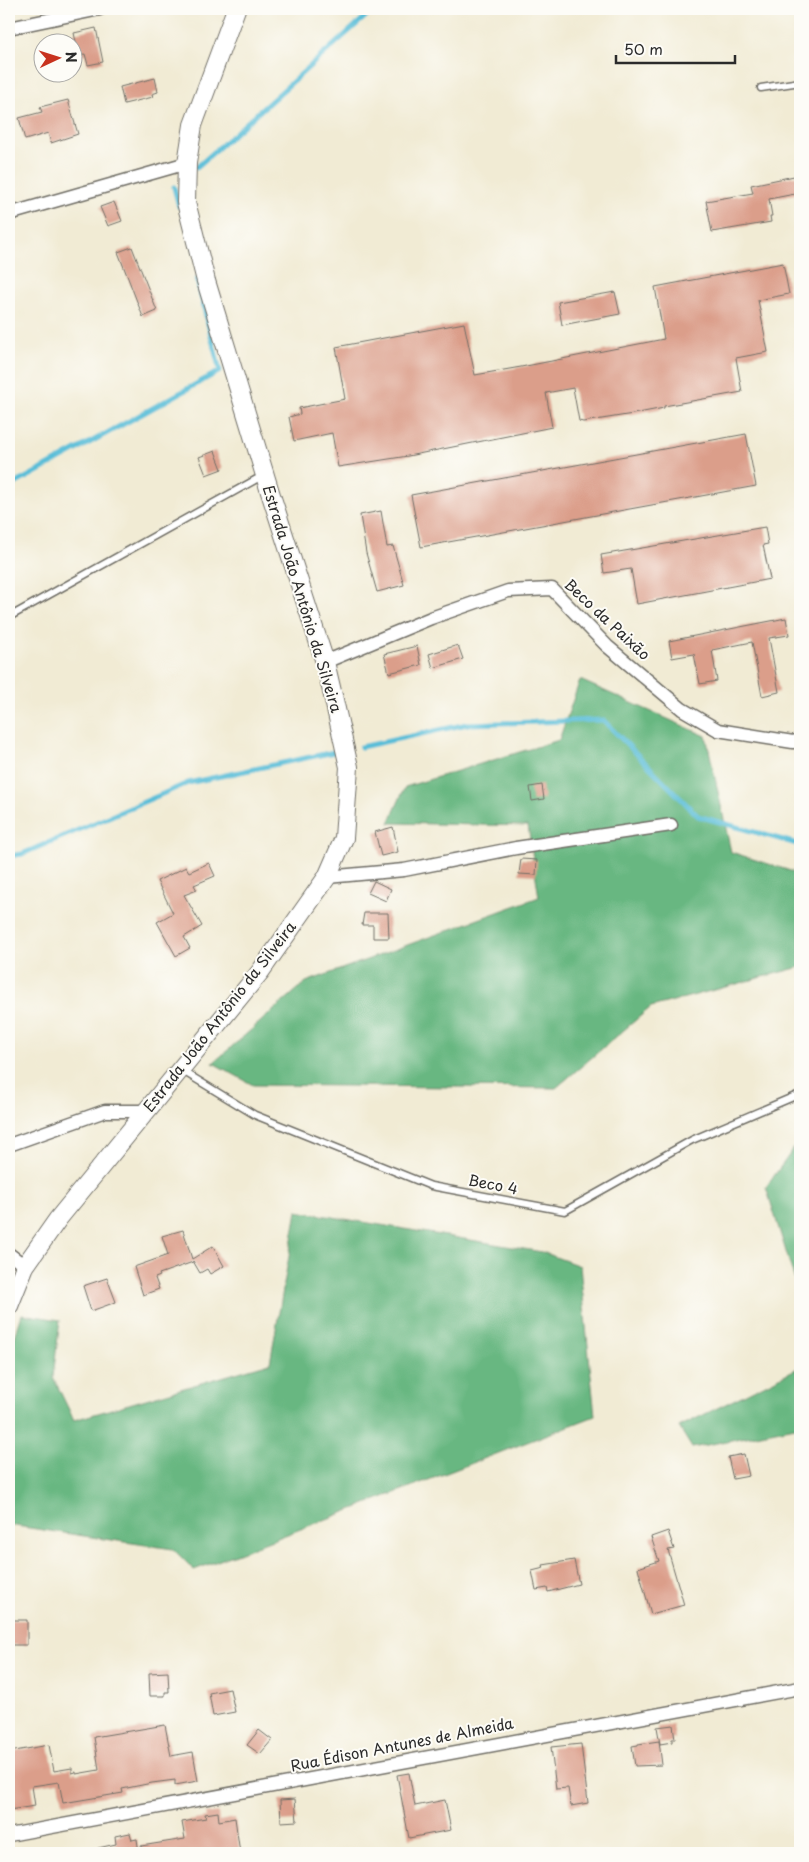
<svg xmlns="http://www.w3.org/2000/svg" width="809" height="1862" viewBox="0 0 809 1862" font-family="'Playpen Sans',sans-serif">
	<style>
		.forest { fill: #68b781; stroke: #4a7156 }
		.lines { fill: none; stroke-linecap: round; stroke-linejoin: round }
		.stream { stroke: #5abed8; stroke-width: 5 }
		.building { fill: #db9e8a }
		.service-casing { stroke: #706e66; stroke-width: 9 }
		.minor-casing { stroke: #706e66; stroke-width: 15 }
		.secondary-casing { stroke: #706e66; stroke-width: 20 }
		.service { stroke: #fff; stroke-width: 6 }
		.minor { stroke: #fff; stroke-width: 12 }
		.secondary { stroke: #fff; stroke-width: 18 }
		.labels { text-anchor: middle; stroke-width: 4; stroke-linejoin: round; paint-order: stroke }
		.street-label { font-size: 15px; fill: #2b2b2b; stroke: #fdfcf7 }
	</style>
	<rect width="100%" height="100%" fill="#fdfcf7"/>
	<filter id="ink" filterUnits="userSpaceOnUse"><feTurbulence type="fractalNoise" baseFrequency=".02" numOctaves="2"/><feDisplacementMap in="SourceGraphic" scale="10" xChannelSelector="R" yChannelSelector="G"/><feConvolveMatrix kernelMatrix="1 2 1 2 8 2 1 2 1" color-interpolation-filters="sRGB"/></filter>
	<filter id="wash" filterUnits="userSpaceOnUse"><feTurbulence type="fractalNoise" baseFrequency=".0096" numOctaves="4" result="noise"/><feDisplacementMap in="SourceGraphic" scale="20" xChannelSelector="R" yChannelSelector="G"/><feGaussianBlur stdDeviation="1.12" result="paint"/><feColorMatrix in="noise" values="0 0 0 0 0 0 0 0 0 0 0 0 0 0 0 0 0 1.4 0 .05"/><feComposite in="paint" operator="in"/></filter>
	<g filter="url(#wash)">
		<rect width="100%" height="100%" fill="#f1ebd4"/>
		<path class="forest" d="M580,680L706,736L731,852L800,874V967L651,1007L556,1088L253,1085L213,1063L306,982L539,897L528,826L389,823L405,787L559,740Z
			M800,1140V1297L766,1187Z
			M297,1211L542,1252L580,1266L595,1416L194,1570L173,1549L9,1525V1356L22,1314L60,1320L53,1377L74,1420L270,1363Z
			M800,1367V1426L692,1448L679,1427Z"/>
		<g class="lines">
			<path class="stream" d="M197,167L374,9
				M174,187L179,206
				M9,487L220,371L197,280
				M361,747L467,724L603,720L698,816L797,844L800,841
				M9,856L22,854L188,783L334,752"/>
		</g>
		<g id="blocks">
			<path class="building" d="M96,28L103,62L88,65L85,54L79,55L74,33Z
				M155,78L158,92L152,94L153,97L124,104L120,87Z
				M68,100L78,134L51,143L48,133L25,140L19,118L42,112L40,107Z
				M799,175L800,193L769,199L772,216H770L771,222L712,232L706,201L753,193L751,185Z
				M114,202L122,221L108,226L100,207Z
				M132,247L157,311L143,317L118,252Z
				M783,263L789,294L758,300L768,352L736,358L742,392L664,406V408L633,414L583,422L579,421L573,388L546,393L552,427L408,456L338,467L332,433L294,441L289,417L300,414L299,408L345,399L336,347L464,323L475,375L521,367L664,339L655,287Z
				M615,292L620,314L562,325L558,302Z
				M746,434L756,486L421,547L411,495Z
				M215,451L222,469L206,475L199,457Z
				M381,511L387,547L393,546L404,585L377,592L366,553L360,515Z
				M765,527L768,544L763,545L770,579L637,604L631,569L604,573L601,555Z
				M786,618L789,635L769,638L779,692L762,696L752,642L712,650L717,681L700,684L694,654L672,658L669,641Z
				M458,645L463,659L433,668L429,654Z
				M417,646L421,665L389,673L384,654Z
				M542,785L544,799L532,801L530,787Z
				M393,827L398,852L381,856L375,832Z
				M521,859L537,860L536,875L519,874Z
				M209,863L215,876L194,885L197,890L184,895L202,926L184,937L190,948L176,956L157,922L173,913L157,881L186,867L189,872Z
				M374,881L391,889L386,901L368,893Z
				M364,913H388L389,938H373V925H362Z
				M183,1230L192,1259L213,1246L224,1266L210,1274L207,1269L200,1273L193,1261V1262L159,1274L160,1276L155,1278L159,1289L143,1295L134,1267L168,1255L162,1236Z
				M107,1278L116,1302L91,1311L83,1286Z
				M744,1454L749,1476L733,1479L728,1457Z
				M668,1531L674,1549L668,1550L684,1605L651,1614L638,1568L659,1561L651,1537Z
				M574,1560L579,1584L548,1592L547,1588L536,1590L532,1571L544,1568L543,1565Z
				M9,1620H27V1645H9Z
				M168,1672L169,1692H165V1696H150L149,1673Z
				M230,1689L235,1712L213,1716L209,1693Z
				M165,1725L171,1756L193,1752L198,1781L175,1785V1780L152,1783L122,1789L123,1793L63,1803L59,1782L32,1786L35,1806L9,1810V1752L49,1745L54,1771L72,1768V1773L76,1772V1774L99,1770L94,1737Z
				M673,1725L675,1739H672V1742L660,1744L657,1727Z
				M259,1730L272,1740L260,1754L247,1745Z
				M659,1741L662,1765L635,1766L632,1746L638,1745V1744Z
				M581,1744L588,1803L571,1806L568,1788L556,1789L551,1747Z
				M409,1773L415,1806L445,1800L451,1830L409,1838L397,1775Z
				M295,1799L297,1821L281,1822L280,1800Z
				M218,1812L219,1821L235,1818L240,1853H142L141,1846L185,1839L182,1822L206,1818L205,1814Z
				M130,1833L132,1840L137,1839L139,1853H98V1848L116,1844L115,1836Z"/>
		</g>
	</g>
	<g filter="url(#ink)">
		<use href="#blocks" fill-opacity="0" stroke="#706e66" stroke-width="1"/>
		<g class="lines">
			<g class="service-casing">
				<path id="service" d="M761,88L800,82
					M9,617L264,475
					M181,1070L255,1115L431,1186L565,1211L692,1140L800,1094"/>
			</g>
			<g class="minor-casing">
				<path id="minor" d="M9,28L100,9
					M9,214L187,163
					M325,662L431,618L508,591L552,589L607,646L682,709L718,730L793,742L800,740
					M327,877L404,870L516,848L671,825
					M9,1145L105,1111H147
					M9,1254L25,1266
					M9,1835L800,1688"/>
			</g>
			<g class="secondary-casing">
				<path id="secondary" d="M9,1306L25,1266L58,1219L260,972L327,877L344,838L349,767L334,700L325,662L270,492L206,281L186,202L187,163L193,125L236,9"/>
			</g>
			<use href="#service" class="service"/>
			<use href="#minor" class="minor"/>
			<use href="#secondary" class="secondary"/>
		</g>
	</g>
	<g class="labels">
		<g class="street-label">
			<text transform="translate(302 599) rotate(73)" y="5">Estrada João Antônio da Silveira</text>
			<text transform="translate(607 620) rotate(43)" y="5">Beco da Paixão</text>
			<text transform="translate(220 1017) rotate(-52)" y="5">Estrada João Antônio da Silveira</text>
			<text transform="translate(493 1185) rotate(11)" y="5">Beco 4</text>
			<text transform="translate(402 1745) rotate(-11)" y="5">Rua Édison Antunes de Almeida</text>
		</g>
	</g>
	<rect width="809" height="1862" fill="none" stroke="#fdfcf7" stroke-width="30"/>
	<g transform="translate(58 58) rotate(86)"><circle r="24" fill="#fdfcf7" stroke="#a9a8a5"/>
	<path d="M0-4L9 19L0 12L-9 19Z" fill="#c8321e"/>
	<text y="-8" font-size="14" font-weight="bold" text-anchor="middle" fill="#2b2b2b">N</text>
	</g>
	<path d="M616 55v8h119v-8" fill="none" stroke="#2b2b2b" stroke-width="2.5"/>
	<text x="624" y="55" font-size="15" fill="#2b2b2b" stroke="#fdfcf7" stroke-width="4" paint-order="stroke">50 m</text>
</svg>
